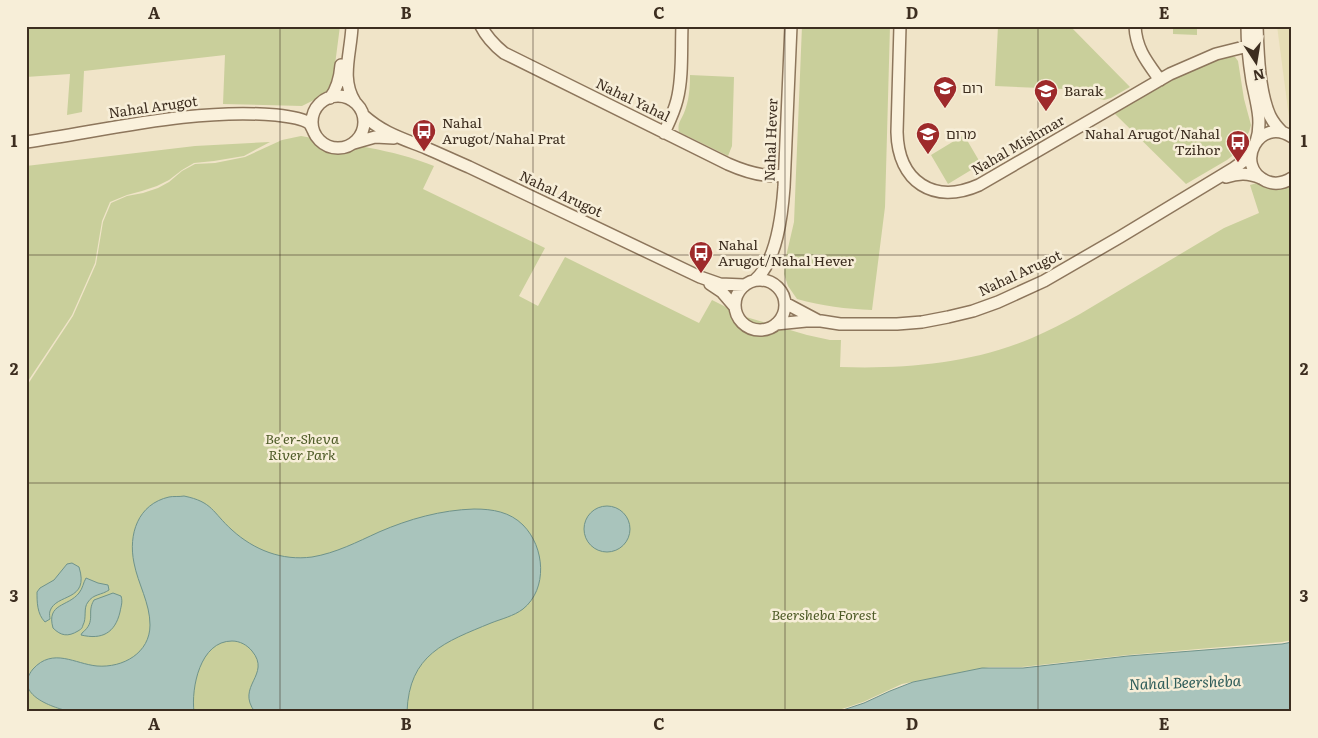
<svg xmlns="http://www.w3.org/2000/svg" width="1318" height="738" viewBox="0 0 1318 738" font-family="Literata,'Noto Sans Hebrew',serif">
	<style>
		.farmland { fill: #e6deb5 }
		.green { fill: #c9cf9b }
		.water { fill: #a9c4bc; stroke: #6f938a }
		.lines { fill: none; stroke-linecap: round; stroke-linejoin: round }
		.minor-casing { stroke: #8d765c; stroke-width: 14 }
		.minor { stroke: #faf1dc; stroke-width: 11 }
		.grid { fill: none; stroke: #3d2e20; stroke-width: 1; stroke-opacity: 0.55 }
		.labels { text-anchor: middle; stroke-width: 5; stroke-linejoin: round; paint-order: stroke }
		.poi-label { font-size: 14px; fill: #3d2e20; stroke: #f7eed8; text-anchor: start }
		.street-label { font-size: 14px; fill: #3d2e20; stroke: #f7eed8 }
		.park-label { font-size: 14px; font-style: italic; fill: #4d5a26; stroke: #f7eed8 }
		.water-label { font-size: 15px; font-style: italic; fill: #2f5d5a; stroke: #f7eed8 }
		.neatline { fill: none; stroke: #3d2e20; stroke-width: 2 }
		.grid-label { font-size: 16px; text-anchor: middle; font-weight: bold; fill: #3d2e20 }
	</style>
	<rect width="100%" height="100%" fill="#f0e4c8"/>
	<path class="farmland" d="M1277,26H1292V125H1290Z"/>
	<path class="green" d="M26,26H340L333,80L329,91L320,97L302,106L223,104L225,55L84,71L82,112L67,115L70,74L26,77Z
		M802,26H890L885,207L872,310C846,309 822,306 797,299L788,286L784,274L785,261L794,222Z
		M998,26H1070L1130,87L1111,98L1104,100L1065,89L995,86Z
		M1173,26H1197V35L1173,34Z
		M1223,57H1235L1238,61L1244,99L1251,125L1249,132L1237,152L1227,160L1186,184L1115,114C1147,90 1186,72 1223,57Z
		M690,75L734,77L732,146L728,156L679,132C677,124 681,120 684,113C689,101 690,88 690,75Z
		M964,135L981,164L948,184L931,155Z
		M301,136C346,144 392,149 434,166L423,189L545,248L519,296L538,306L565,257L699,323L712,300L746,317L807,335L830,340H841L840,367C905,369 971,364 1032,338C1048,331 1064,323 1080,314L1224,228L1259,213L1250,185L1257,183L1266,185L1292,183V640L1282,642L1128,655L1022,667H989L902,684L863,702L833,712H26V387L73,316L96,264L103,222L111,203L127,196L143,193L158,188L169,182L182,171L195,164L215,163L245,157L282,140Z
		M270,142L244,156L214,161L194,163L182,170L169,180L157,186L142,191L127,195L110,202L102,221L95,263L72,315L26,384V166L195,146Z"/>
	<path class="water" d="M184,496C213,502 212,512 232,530C254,550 282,561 312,557C336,553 357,542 379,532C409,519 441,510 474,509C493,509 510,512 523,525C545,547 548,589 523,609C514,616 501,619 491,623C445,642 409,654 407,712H255C235,686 272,675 252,651C247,645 240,641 232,641C200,641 191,688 194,712C166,712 138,712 110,712C98,712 84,714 72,712C54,708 12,695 33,669C53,647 75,664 97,666C123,668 150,653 150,625C150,603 138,584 134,563C128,534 138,504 169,497C173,496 179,497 184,496Z
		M584 529a23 23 0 1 1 46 0a23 23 0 1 1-46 0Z
		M72,563L79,567C90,602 56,593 50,611C49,614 50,617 50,619L45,622C37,614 37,602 37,592L40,588L54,580L67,564Z
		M86,578L98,583L108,585L109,590C102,595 93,594 88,602C83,608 87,618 83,625C82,629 81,629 78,631C68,637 61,636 53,628C46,603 68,607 79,593C83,588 83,583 86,578Z
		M113,593L121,596C123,602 121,606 120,612C115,633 102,640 81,635L82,633C97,621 86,613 94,600Z
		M1292,642V712H837L864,703L890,691L913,682L982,668H1023L1128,656L1282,644Z"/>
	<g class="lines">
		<g class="minor-casing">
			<path id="minor" d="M352,26C351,53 340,79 355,102
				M481,26C487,38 494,45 504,53L728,164C746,172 765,178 784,175
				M900,26L897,132C898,182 934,205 979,185L1170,74L1216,54L1248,46
				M1135,26C1136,49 1147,62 1160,80
				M1247,26C1247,45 1249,62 1252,81C1256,102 1263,121 1256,142
				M1257,26C1258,54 1259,91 1270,116C1273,122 1277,127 1282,132
				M312 122a26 26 0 1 1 52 0a26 26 0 1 1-52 0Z
				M330,98C338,88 340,77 341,65
				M363,115C383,133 401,138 426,148C440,154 455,161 469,167L700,277L720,284L744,285
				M664,133C669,122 674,112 677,100C683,77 681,50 682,26
				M1292,137C1259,115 1233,166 1266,181C1275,185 1284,183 1292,178
				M26,142C109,130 192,108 276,115C285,116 302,118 309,123C311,125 312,128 313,130
				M354,143L375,137L394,138
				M1226,177C1239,173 1248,173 1261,178
				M735 305a25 25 0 1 1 50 0a25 25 0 1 1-50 0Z
				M755,280C777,261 782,214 784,187L791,26
				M710,284L722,292L734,306
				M785,303L817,320
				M776,324L806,321H821L840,324H897L922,322L948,317L973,311L998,302L1044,281L1120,237L1234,168L1245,160L1251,150"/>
		</g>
		<use href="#minor" class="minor"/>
	</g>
	<path class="grid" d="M280,26V712M533,26V712M785,26V712M1038,26V712M26,255H1292M26,483H1292"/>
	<defs>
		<g id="school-pin" transform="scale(1.25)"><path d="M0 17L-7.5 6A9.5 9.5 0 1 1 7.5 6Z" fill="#9e2a2b" stroke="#f7eed8"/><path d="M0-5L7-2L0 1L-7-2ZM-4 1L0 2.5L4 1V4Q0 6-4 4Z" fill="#fff"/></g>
		<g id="bus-pin" transform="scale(1.25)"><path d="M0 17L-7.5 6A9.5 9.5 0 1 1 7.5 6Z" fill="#9e2a2b" stroke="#f7eed8"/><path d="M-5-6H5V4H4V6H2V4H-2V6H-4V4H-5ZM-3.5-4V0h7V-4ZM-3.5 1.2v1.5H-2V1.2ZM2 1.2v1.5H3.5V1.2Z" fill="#fff"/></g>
	</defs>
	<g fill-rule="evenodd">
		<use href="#school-pin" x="945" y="88"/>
		<use href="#school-pin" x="1046" y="91"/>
		<use href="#bus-pin" x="424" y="131"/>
		<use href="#school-pin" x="928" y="134"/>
		<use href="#bus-pin" x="1238" y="142"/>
		<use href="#bus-pin" x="701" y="253"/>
	</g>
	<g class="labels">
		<g class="poi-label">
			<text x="962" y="93">רום</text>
			<text x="1064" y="96">Barak</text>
			<text x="442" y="128">Nahal<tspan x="442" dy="16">Arugot/Nahal Prat</tspan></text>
			<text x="946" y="139">מרום</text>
			<text x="1220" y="139" text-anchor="end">Nahal Arugot/Nahal<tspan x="1220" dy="16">Tzihor</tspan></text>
			<text x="718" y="250">Nahal<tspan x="718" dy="16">Arugot/Nahal Hever</tspan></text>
		</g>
		<g class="street-label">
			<text transform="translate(633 100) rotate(26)" y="5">Nahal Yahal</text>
			<text transform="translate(153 107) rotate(-8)" y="5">Nahal Arugot</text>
			<text transform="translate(771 140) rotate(-88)" y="5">Nahal Hever</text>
			<text transform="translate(1018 145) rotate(-30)" y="5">Nahal Mishmar</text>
			<text transform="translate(561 194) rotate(25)" y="5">Nahal Arugot</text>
			<text transform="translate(1020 273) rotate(-25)" y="5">Nahal Arugot</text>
		</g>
		<g class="park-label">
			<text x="302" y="444">Be'er-Sheva<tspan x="302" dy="16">River Park</tspan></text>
			<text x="824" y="620">Beersheba Forest</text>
		</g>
		<g class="water-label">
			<text transform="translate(1185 683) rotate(-2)" y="5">Nahal Beersheba</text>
		</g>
	</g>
	<rect width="1318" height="738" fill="none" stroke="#f7eed8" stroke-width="55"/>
	<g transform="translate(1256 62) rotate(168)" stroke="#f7eed8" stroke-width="4" paint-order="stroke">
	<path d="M0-4L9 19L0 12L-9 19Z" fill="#3d2e20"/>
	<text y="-8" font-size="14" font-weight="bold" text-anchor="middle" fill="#3d2e20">N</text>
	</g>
	<rect x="28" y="28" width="1262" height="682" class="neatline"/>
	<g class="grid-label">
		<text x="154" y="19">A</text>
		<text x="406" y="19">B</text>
		<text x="659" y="19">C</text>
		<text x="912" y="19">D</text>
		<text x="1164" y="19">E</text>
		<text x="14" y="147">1</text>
		<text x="1304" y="147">1</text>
		<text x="14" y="375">2</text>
		<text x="1304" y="375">2</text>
		<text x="14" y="602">3</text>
		<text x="1304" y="602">3</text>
		<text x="154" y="730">A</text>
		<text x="406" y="730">B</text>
		<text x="659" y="730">C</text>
		<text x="912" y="730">D</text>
		<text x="1164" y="730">E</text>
	</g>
</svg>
